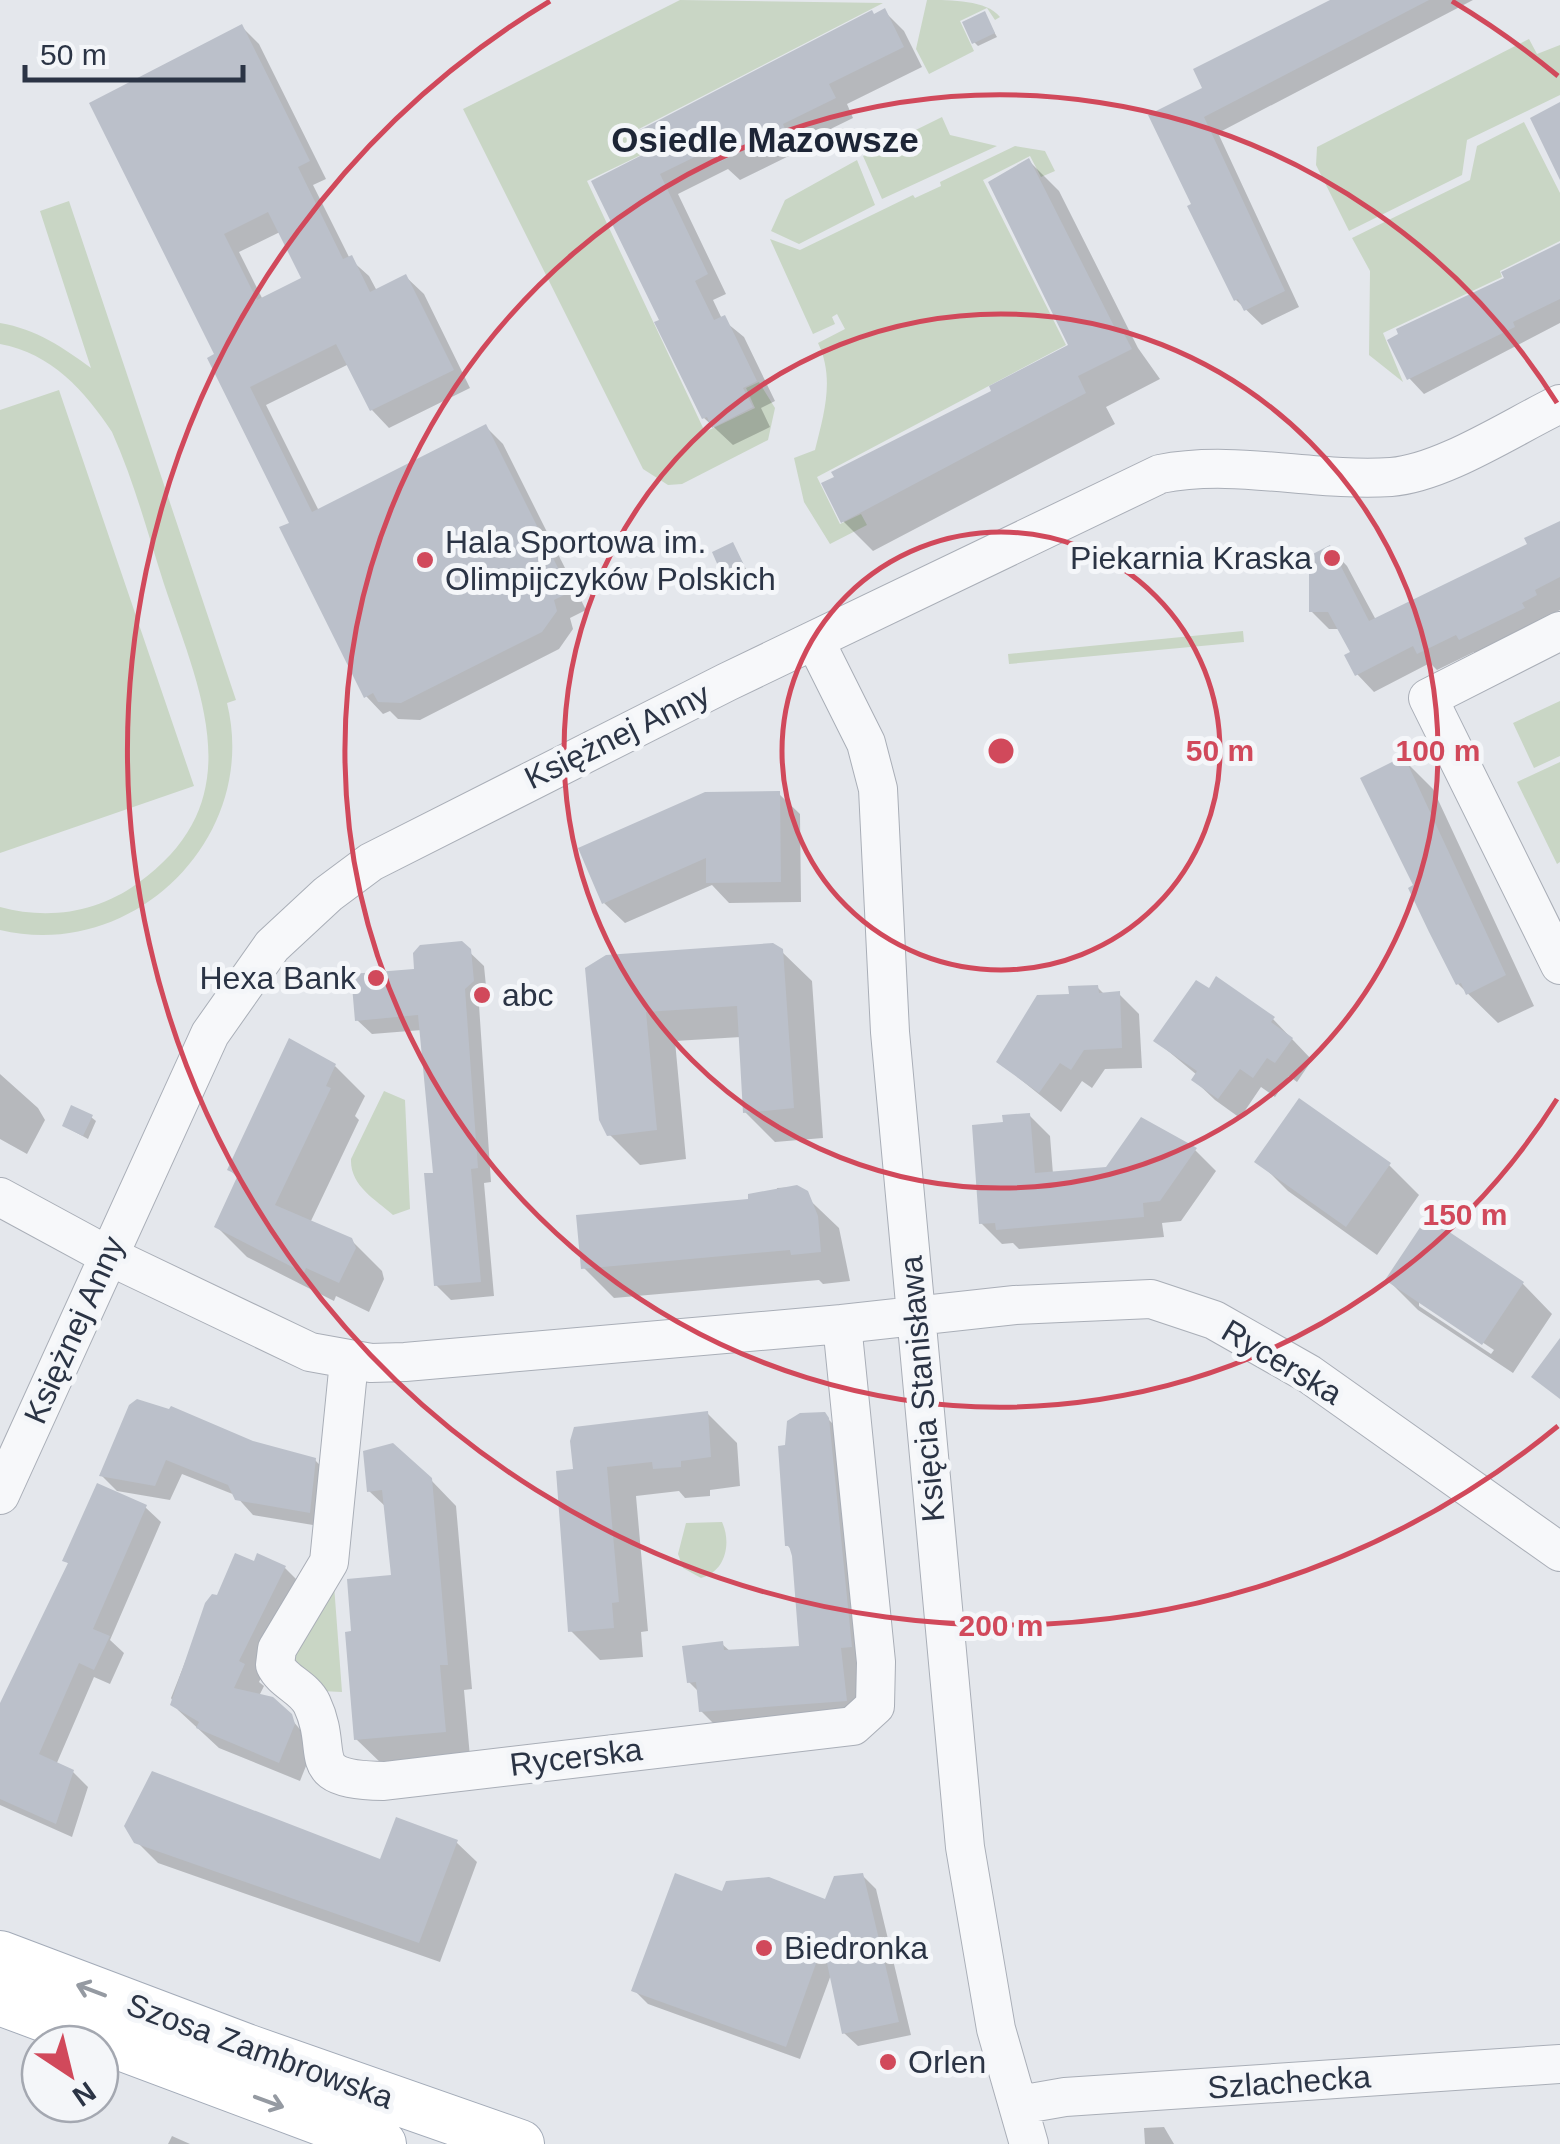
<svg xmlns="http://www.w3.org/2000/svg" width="1560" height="2144" viewBox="0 0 1560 2144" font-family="Helvetica,sans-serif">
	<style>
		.green { fill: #c9d6c5 }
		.shadow { fill: #0003; fill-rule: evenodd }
		.building { fill: #bbc0ca; fill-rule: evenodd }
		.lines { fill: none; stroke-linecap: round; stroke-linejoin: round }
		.minor-casing { stroke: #a9aeb7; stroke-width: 40 }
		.major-casing { stroke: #a3abb8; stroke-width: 50 }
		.minor { stroke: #f7f8fa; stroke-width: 38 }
		.major { stroke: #fff; stroke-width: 48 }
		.oneway { stroke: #959aa2 }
		.ring { fill: none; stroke: #d1495b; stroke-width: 5 }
		.poi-dot { fill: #d1495b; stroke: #f4f6f9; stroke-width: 4 }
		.labels { text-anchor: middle; stroke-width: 10; stroke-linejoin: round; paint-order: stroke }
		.poi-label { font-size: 32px; fill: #2b3445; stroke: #f4f6f9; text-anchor: start }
		.street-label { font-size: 32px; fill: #2b3445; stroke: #f4f6f9 }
		.neighbourhood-label { font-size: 35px; font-weight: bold; fill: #1d2536; stroke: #f4f6f9 }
		.centre { fill: #d1495b; stroke: #f4f6f9; stroke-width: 5 }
		.ring-label { font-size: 30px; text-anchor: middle; font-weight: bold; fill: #d1495b; stroke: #f4f6f9; stroke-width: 10; stroke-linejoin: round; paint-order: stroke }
	</style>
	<rect width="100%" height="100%" fill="#e4e7ec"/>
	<path class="green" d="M680,0L883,3L635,131L645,153L587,181L705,432L755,408L746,388L759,382L775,408L768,440L682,484L668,485L643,469L463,109Z
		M927,0C951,0 987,0 1000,17L995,20L987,8L960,21L974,51L929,74L916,49Z
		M1529,39L1537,54L1560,45V95L1467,140L1462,175L1349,231L1316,165L1317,147Z
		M942,117L950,135L997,146L882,199L863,156Z
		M1524,122L1560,193V241L1500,271L1502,277L1383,333L1403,382L1369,355L1370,271L1352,238L1470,180L1477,146Z
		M1015,146L1045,151L1055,171L1041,177L1030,156L983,180L1066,345L817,477L840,524L861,514L867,525L830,544L804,502L794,458L815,450C824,414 835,378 818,343L845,329L837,314L832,317L835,324L813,334L770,239L800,250L913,195L915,198L941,186L940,182Z
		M857,160L875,205L799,244L771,231L785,200Z
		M69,201L236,700L227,703C260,837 134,962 0,930V907C48,920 97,913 138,883C254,800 200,692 164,584C148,534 134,481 112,432C85,391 51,353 0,344V323C36,329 64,348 91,368L40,211Z
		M59,390L194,786L0,853V410Z
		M1243,631L1244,642L1009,664L1008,654Z
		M1560,701V756L1534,768L1513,723Z
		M1560,762V862L1557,864L1517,782Z
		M384,1091L405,1100L410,1209L393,1215C375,1199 350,1186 351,1159Z
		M722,1522C732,1544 725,1572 701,1578L683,1568L678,1554L686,1523Z
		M334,1585L342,1692L321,1691L291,1668L288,1647Z"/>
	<path class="shadow" d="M1335,0H1473L1218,133L1299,307L1262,325L1236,300L1195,205L1205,89Z
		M884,11L904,31L922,67L847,104L853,118L800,144L803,149L740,180L728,169L678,194L726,294L713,300L722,319L744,337L775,401L761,408L770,427L733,445L704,418L663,321L650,154Z
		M984,14L997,37L978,46L974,42Z
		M242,27L259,44L326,179L313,185L350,259L369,276L377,291L406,277L424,294L470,388L389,428L372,410L349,364L266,405L319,511L486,427L503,444L586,610L570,618L573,629L559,649L420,720L398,719L390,711L383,714L366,696L217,355L92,104ZM280,232L304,279L263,300L239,252Z
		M1029,161L1059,191L1138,348L1160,379L1106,407L1115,424L873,551L843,521L994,392L1072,346Z
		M1560,246V323L1424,394L1409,378L1507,279Z
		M1560,523V610L1538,621L1541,627L1479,657L1474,652L1437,670L1430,663L1374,692L1357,674L1354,653L1340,629H1329L1311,611L1330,548L1347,566L1376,620L1530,545Z
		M733,545L746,569L729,577L724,573Z
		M1403,759L1433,789L1534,1006L1498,1023L1458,984L1416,886Z
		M779,794L800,814L801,902L729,903L712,885L625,923L604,903Z
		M461,944L484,966L487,996L479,1005L491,1182L484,1183L494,1296L451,1300L436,1285L435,1175L422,1030L372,1034L357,1020L417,971Z
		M781,951L812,981L823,1138L775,1142L745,1112L741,1037L675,1041L686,1159L640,1165L609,1134L607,958Z
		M1097,987L1105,995L1119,994L1139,1014L1142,1068L1105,1069L1092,1088L1082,1081L1061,1112L999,1062L1072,996Z
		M1273,1019L1312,1060L1297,1082L1289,1076L1275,1097L1261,1087L1240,1118L1215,1100L1194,1080L1197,1075L1156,1041Z
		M335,1066L365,1096L355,1116L359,1120L310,1223L351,1240L382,1271L384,1279L369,1312L336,1296L334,1301L247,1257L217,1227L239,1179L230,1170Z
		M0,1074L38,1108L45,1120L27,1154L0,1139Z
		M1029,1115L1050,1136L1053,1174L1108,1169L1142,1120L1195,1150L1216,1171L1181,1221L1162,1223L1164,1237L1019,1249L1013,1243L1002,1244L981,1223L1005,1125Z
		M91,1117L96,1121L88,1139L64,1126Z
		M1258,1161L1389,1165L1419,1195L1377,1255L1288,1191Z
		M796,1187L839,1228L850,1281L823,1284L819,1280L614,1298L584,1268L777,1194V1188Z
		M1388,1280L1523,1284L1552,1314L1513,1373L1418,1310ZM1419,1300L1494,1350L1491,1354L1419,1306Z
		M171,1412L252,1444L315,1460L330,1476L325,1527L253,1515L235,1495L182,1474L170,1500L117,1491L102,1476Z
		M707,1413L737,1443L740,1486L710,1490V1496L685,1498L679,1491L636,1496L648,1631L641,1632L643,1657L600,1660L570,1630L576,1471Z
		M824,1415L854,1445L876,1730L731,1741L701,1711L699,1692L689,1682L722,1644L731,1652L801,1648L794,1552L787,1545V1448Z
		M430,1479L456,1506L472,1689L464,1690L470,1757L382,1764L356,1739L354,1633L393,1577L387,1508L369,1491Z
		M145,1507L161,1522L110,1640L124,1653L110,1684L94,1677L56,1765L73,1772L88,1787L72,1837L0,1805V1724L70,1565L65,1560Z
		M255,1564L285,1568L305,1588L259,1682L264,1686L259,1696L293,1721L314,1746L300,1781L219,1748L178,1710L171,1698L208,1604Z
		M136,1841L382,1862L456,1842L477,1862L440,1962L158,1863Z
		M862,1875L876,1889L911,2035L858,2046L844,2033L832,1972L800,2059L648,2004L634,1990L723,1894L827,1902Z
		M1164,2127L1174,2144H1145L1144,2128Z
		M172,2136L190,2144H168Z"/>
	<path class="building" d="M1330,0H1429L1204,117L1285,291L1244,311L1238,299L1234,301L1187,206L1191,204L1148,115L1202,88L1193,69Z
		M885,8L904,47L829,84L836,98L783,124L785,129L718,163L711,149L660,174L708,274L695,281L714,320L725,315L757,381L743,388L753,407L712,428L707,417L702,419L654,322L659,320L591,181L646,153L636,132L872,10L874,14Z
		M985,11L995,33L972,44L962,22Z
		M242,24L310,161L298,167L343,259L352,255L370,292L406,274L454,370L370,411L336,344L250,387L312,512L486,424L570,592L554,600L557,611L542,632L401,703L378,702L373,693L364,698L279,527L289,523L207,358L214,354L89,103ZM268,212L301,278L257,300L224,234Z
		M1560,102V180L1530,118Z
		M1029,158L1116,330L1121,328L1132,349L1078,376L1086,393L841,523L821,483L834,477L831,472L991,391L989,386L1068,345L988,182Z
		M1560,243V299L1513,322L1515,327L1407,380L1387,340L1398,334L1396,329L1504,278L1501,272Z
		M1560,521V577L1535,590L1537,595L1522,603L1525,608L1459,640L1456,635L1417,654L1413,646L1355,676L1344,655L1350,652L1328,612H1309V556L1330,545L1369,621L1527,544L1524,538Z
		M733,542L744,565L722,575L712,552Z
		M1404,756L1506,975L1466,995L1461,983L1456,985L1429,932L1408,888L1413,885L1360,778Z
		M780,791L781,882L706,883V858L602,904L578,848L705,792Z
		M462,941L471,949L474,981L465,989L478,1168L471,1169L481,1282L434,1286L424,1173H433L418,1015L355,1021L351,974L414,969L413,953L420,945Z
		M773,943L783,949L794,1108L743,1113L737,1006L646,1012L657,1130L607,1136L599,1120L585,968L606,955Z
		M1216,976L1275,1017L1271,1022L1293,1038L1275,1063L1267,1058L1253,1078L1240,1069L1218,1099L1191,1080L1197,1071L1153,1041L1196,980L1209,988Z
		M1098,985L1099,993L1120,991L1122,1048L1084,1050L1071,1070L1060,1063L1039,1093L996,1062L1037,995L1069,994L1068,986Z
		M289,1038L336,1064L326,1086L331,1088L275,1205L352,1238L356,1248L339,1283L306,1268L304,1273L214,1227L238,1175L227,1170Z
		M1299,1098L1391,1163L1346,1227L1254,1162Z
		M71,1105L93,1115L83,1136L62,1126Z
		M1030,1113L1035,1173L1106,1167L1141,1117L1197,1148L1160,1201L1143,1203L1144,1217L996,1230L995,1223L979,1224L972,1125L1003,1122L1002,1115Z
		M797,1185L808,1191L818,1216L821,1252L791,1255L790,1250L581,1269L576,1215L748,1199V1194Z
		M1427,1217L1524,1282L1482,1345L1385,1280Z
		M1560,1338V1399L1531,1377Z
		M137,1399L169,1409L171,1406L253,1441L316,1458L310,1513L235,1500L228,1485L166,1460L155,1486L99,1476L129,1405Z
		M708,1411L711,1457L681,1461V1467L653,1469L652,1462L607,1467L619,1602L612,1603L614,1628L568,1632L556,1471L573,1469L570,1441L574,1427Z
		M825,1412L829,1418L852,1647L841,1648L847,1701L699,1712L696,1682L687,1683L682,1646L723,1641L724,1650L799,1646L792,1556L789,1546H785L778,1446L785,1445L787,1421L800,1413Z
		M393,1443L432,1478L448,1665H440L446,1732L354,1740L345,1632L351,1631L347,1579L391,1575L382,1490L367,1492L363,1451Z
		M97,1483L147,1505L93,1629L110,1636L94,1670L79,1663L39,1754L74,1770L56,1824L0,1799V1703L68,1563L62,1561Z
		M235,1553L254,1561L257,1553L286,1566L239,1661L245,1664L234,1688L273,1697L292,1714L295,1724L279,1763L196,1728L199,1722L170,1705L205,1603L212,1594L217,1595Z
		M152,1771L380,1859L396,1817L458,1840L419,1943L134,1843L124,1826Z
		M675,1873L722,1891L726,1881L769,1877L825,1899L834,1876L863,1873L899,2022L842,2034L823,1944L786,2047L631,1991Z"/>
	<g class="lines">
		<g class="minor-casing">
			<path id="minor" d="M1560,631L1428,698L1560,965
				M815,641L866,743L878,789L890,1032L965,1847L996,2029L1029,2144
				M0,1197L107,1255L310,1352L371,1363L405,1362L842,1324L876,1662L875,1706L853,1726L384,1781C299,1779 336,1755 312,1704C304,1687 283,1682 275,1665L277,1649L329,1562L349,1361
				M842,1324L1015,1305L1151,1299L1214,1320L1309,1374L1560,1552
				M0,1495L210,1034L272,946L328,894L371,862L727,682L1160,474C1235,459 1314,482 1391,477C1443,473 1512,427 1560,404
				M1019,2105L1065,2097L1560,2064"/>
		</g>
		<g class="major-casing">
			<path id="major" d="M0,1955L246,2048L520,2144
				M0,2001L382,2144"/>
		</g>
		<use href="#minor" class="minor"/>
		<use href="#major" class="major"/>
	</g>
	<defs><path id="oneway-shaft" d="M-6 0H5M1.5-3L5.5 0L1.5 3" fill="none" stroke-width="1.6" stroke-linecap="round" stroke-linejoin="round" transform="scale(2.5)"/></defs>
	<g class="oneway">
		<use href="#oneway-shaft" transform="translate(91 1990) rotate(-159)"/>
		<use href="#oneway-shaft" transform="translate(269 2102) rotate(20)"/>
	</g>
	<g class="ring">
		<circle cx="1001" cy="751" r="219"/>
		<circle cx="1001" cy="751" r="437"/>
		<path d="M1557 1099A656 656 0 1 1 1557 403"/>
		<path d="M1558 1426A875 875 0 1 1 550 1M1452 1A875 875 0 0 1 1558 76"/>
	</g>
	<g class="poi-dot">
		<circle cx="1332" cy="558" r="10"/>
		<circle cx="425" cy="560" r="10"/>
		<circle cx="376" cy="978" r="10"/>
		<circle cx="482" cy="995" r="10"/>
		<circle cx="764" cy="1948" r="10"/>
		<circle cx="888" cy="2062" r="10"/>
	</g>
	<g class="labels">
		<g class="poi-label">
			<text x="445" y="553">Hala Sportowa im.<tspan x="445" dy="37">Olimpijczyków Polskich</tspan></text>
			<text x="1312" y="569" text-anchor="end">Piekarnia Kraska</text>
			<text x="356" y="989" text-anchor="end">Hexa Bank</text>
			<text x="502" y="1006">abc</text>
			<text x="784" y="1959">Biedronka</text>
			<text x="908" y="2073">Orlen</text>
		</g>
		<g class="street-label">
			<text transform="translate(617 736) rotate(-26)" y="11">Księżnej Anny</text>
			<text transform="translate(74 1330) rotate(-66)" y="11">Księżnej Anny</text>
			<text transform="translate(1282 1362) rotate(31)" y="11">Rycerska</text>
			<text transform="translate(922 1389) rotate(-95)" y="11">Księcia Stanisława</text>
			<text transform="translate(576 1757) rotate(-7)" y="11">Rycerska</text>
			<text transform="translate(260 2051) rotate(20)" y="11">Szosa Zambrowska</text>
			<text transform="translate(1289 2082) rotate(-4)" y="11">Szlachecka</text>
		</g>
		<g class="neighbourhood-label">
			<text x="765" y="152">Osiedle Mazowsze</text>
		</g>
	</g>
	<circle cx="1001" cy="751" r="15" class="centre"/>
	<g class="ring-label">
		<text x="1220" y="761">50 m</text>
		<text x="1438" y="761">100 m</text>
		<text x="1465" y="1225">150 m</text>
		<text x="1001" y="1636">200 m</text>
	</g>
	<g transform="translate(70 2074) rotate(145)"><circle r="48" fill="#f4f6f9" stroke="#a4a8b1" stroke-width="2.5"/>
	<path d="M0-8L18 38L0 25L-18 38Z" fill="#d1495b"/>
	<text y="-15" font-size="28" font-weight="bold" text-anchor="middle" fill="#2b3445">N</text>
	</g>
	<path d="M25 65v15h218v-15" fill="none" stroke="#2b3445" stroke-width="5"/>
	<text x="40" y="65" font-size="30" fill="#2b3445" stroke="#f4f6f9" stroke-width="8" paint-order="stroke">50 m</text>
</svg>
